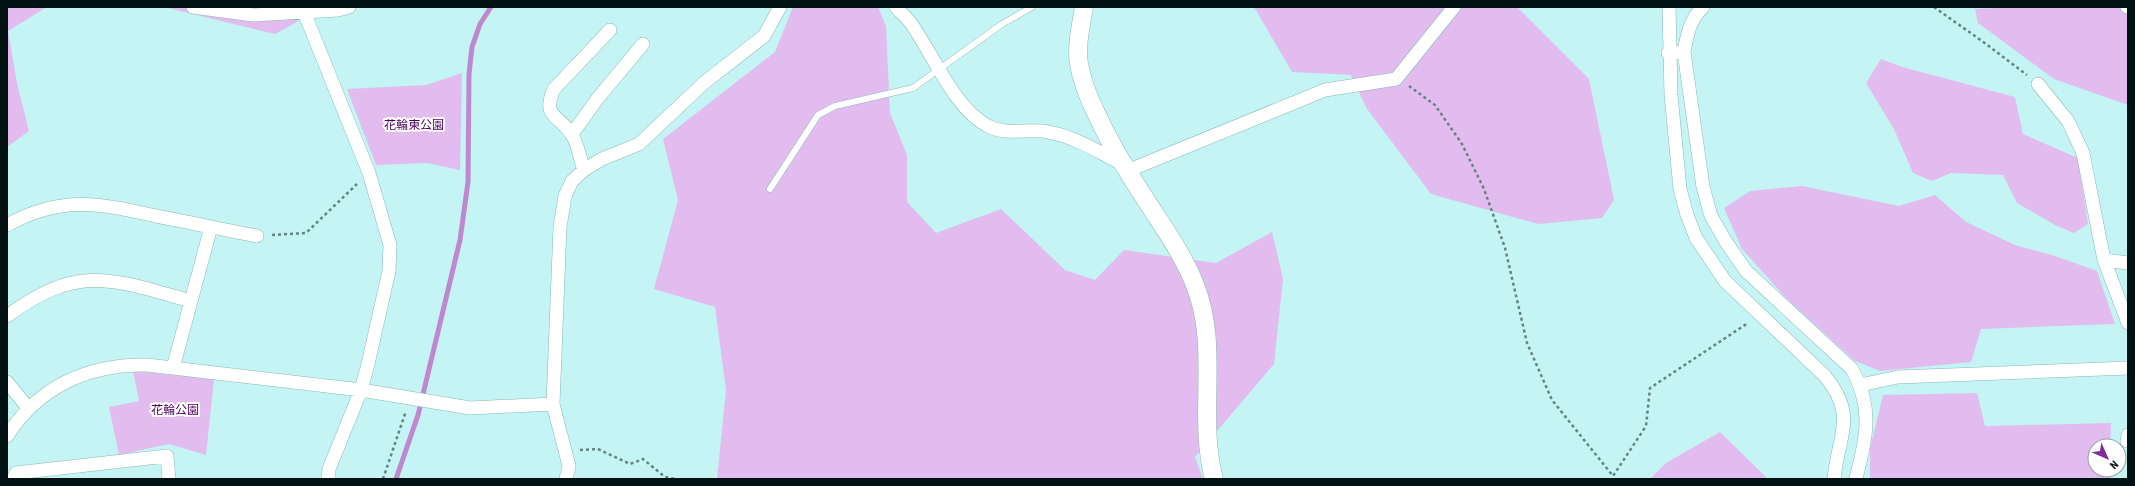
<svg xmlns="http://www.w3.org/2000/svg" width="2135" height="486" viewBox="0 0 2135 486" font-family="'Roboto Condensed','Noto Sans JP',sans-serif">
	<style>
		.green { fill: #e3bcef }
		.lines { fill: none; stroke-linecap: round; stroke-linejoin: round }
		.stream { stroke: #be87cf; stroke-width: 5 }
		.lane-casing { stroke: #8ab8b8; stroke-width: 7 }
		.street-casing { stroke: #8ab8b8; stroke-width: 14 }
		.secondary-casing { stroke: #8ab8b8; stroke-width: 19 }
		.path { stroke: #648483; stroke-width: 2.5; stroke-dasharray: 3 3; stroke-linecap: butt }
		.lane { stroke: #fff; stroke-width: 6 }
		.street { stroke: #fff; stroke-width: 13 }
		.secondary { stroke: #fff; stroke-width: 18 }
		.labels { text-anchor: middle; stroke-width: 4; stroke-linejoin: round; paint-order: stroke }
		.park-label { font-size: 12px; fill: #4b005e; stroke: #fff }
	</style>
	<rect width="100%" height="100%" fill="#c4f4f3"/>
	<path class="green" d="M7,7H47L8,31L17,83L29,131L7,147Z
		M164,7H301L297,22L275,34Z
		M793,7H878L886,26L890,113L907,155V202L936,233L1001,209L1065,270L1095,280L1124,250L1216,263L1272,232L1283,279L1274,364L1195,457L1203,479H717L726,390L715,307L654,289L678,200L663,139L775,52Z
		M1254,7H1517L1589,79L1614,200L1602,218L1538,224L1431,194L1367,109L1351,75L1292,72Z
		M2013,7H2128V105L2054,79L1978,23L1975,9Z
		M1881,59L1902,67L2015,97L2023,134L2078,158L2088,224L2074,233L2057,226L2017,203L2003,175L1951,173L1932,181L1913,173L1894,129L1866,83Z
		M462,73L460,170L427,163L376,165L347,89L426,85Z
		M1802,186L1899,206L1935,195L1966,222L2015,245L2055,256L2097,271L2115,324L1981,329L1971,362L1880,371L1855,361L1786,298L1742,249L1724,208L1750,191Z
		M133,371L214,379L206,455L169,444L119,455L109,407L139,401Z
		M1977,393L1985,426L2111,423L2110,446H2095V470H2109V479H1870V449L1883,395Z
		M1720,432L1768,479H1650L1666,463Z"/>
	<g class="lines">
		<path class="stream" d="M396,479L418,415L460,240L468,182L469,74L472,47L480,24L491,7"/>
		<g class="lane-casing">
			<path id="lane" d="M770,189L818,115L835,106L913,88L1002,24L1032,7"/>
		</g>
		<g class="street-casing">
			<path id="street" d="M193,7L253,15L338,10L349,7
				M302,7L369,173L390,245L389,271L368,364L361,390L329,469L328,479
				M896,7C900,12 906,17 910,22C932,52 954,109 988,126C1006,136 1029,128 1048,132C1074,136 1100,153 1123,164
				M1669,7L1671,95L1680,189L1687,215L1696,238L1725,281L1825,376C1858,417 1838,434 1834,479
				M2127,7H2128
				M1684,52C1687,35 1690,19 1703,7
				M1668,53L1684,52L1703,187L1711,216L1726,242L1746,271L1852,369C1874,409 1866,437 1856,479
				M2038,84L2068,121L2083,153L2104,260L2128,263
				M572,134L598,98L643,44
				M584,170C580,159 578,144 572,135C560,115 541,118 554,89L610,30
				M1127,171L1325,90L1396,79L1454,7
				M7,225C63,194 102,204 161,217C193,223 225,230 257,236
				M2104,260L2128,323
				M7,316C79,263 112,279 191,301
				M173,368L211,227
				M7,382L29,409
				M1860,385L1898,377L2128,368
				M7,436C39,386 89,364 147,365L361,390L470,408L553,404
				M2127,441L2128,435
				M13,479L16,473L167,456L169,479
				M566,479L569,466L553,404L560,227L565,196L572,181L584,170L602,159L639,144L705,82L764,36L780,7"/>
		</g>
		<g class="secondary-casing">
			<path id="secondary" d="M1084,7C1081,25 1076,46 1079,64C1082,82 1089,99 1097,115C1113,150 1134,182 1155,214C1170,237 1185,259 1195,285C1220,347 1197,415 1214,479"/>
		</g>
		<path class="path" d="M1934,7L1986,44L2027,75
			M1409,86L1435,105L1462,144L1484,189L1505,248L1527,343L1552,400L1613,476L1646,426L1650,388L1748,323
			M272,235L306,233L357,184
			M580,450L598,449L630,464L643,459L665,477L676,479
			M383,479L406,411"/>
		<use href="#lane" class="lane"/>
		<use href="#street" class="street"/>
		<use href="#secondary" class="secondary"/>
	</g>
	<g class="labels">
		<g class="park-label">
			<text x="414" y="129">花輪東公園</text>
			<text x="175" y="414">花輪公園</text>
		</g>
	</g>
	<rect width="2135" height="486" fill="none" stroke="#021212" stroke-width="16"/>
	<g transform="translate(2107 458) rotate(135)"><circle r="19" fill="#ffffff" stroke="#9aa0a0"/>
	<path d="M0-3L7 15L0 10L-7 15Z" fill="#822c9a"/>
	<text y="-6" font-size="11" font-weight="bold" text-anchor="middle" fill="#021212">N</text>
	</g>
</svg>
